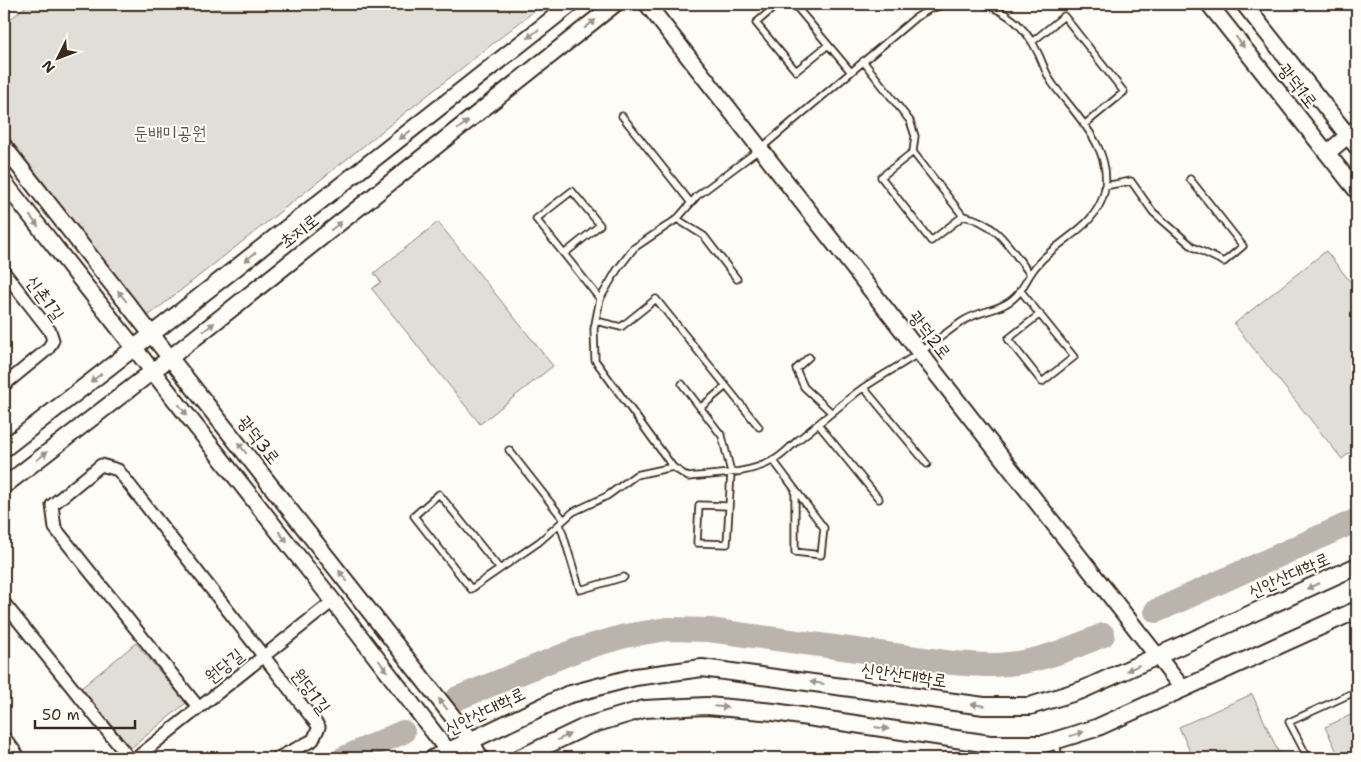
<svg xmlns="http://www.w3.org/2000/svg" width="1361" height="762" viewBox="0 0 1361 762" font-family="'Shantell Sans','Poor Story',sans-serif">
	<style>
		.green { fill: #e1ded7; stroke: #8e847a }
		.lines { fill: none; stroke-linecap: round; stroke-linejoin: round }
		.river { stroke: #bbb4ad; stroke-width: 24 }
		.service-casing { stroke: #3b2a1e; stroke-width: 9 }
		.minor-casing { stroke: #3b2a1e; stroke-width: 15 }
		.tertiary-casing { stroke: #3b2a1e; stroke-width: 19 }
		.secondary-casing { stroke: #3b2a1e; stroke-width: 20 }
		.service { stroke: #fdfcf7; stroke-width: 5.5 }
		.minor { stroke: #fdfcf7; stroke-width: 11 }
		.tertiary { stroke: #fdfcf7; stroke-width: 15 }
		.secondary { stroke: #fdfcf7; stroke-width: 16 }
		.oneway { fill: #9c938a }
		.labels { text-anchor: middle; stroke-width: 4; stroke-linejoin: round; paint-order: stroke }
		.street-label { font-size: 18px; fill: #3b2a1e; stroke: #fdfcf7 }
		.park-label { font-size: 18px; fill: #64574c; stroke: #fdfcf7 }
	</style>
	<rect width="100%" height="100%" fill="#fdfcf7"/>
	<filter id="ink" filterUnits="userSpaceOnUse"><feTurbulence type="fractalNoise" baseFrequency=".02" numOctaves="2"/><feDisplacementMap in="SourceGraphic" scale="10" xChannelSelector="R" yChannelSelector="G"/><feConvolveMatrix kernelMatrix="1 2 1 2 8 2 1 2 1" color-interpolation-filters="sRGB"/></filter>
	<g filter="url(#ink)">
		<path class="green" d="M29,4H543L147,317L4,131V24Z
			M438,222L553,366L480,424L372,289L381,282L374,273Z
			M1326,251L1357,290V447L1342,459L1234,324Z
			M136,643L186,703L131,748L81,688Z
			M1252,694L1281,758H1193L1179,727Z
			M1357,712V758H1340L1325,727Z"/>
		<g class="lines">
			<path class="river" d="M1156,611L1357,520
				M458,698L577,650L625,636L667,629L709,630L953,663C966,664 979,665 992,665C1031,665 1068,650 1103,635
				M344,758L403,732"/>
			<g class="service-casing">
				<path id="service" d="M778,4L756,23L796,71L828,45
					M794,4L851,72
					M946,4L930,9L915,18L760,149L697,196L677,219L634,248L617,270L600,299L594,329L595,360L673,467L688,477C716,474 749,474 774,460C782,456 790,447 797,441C817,425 836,409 856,393C876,378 899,367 920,352C935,342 948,331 963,321C980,310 1003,311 1017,295C1025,286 1029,273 1038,264C1060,238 1095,228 1104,193C1114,151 1078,117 1055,87C1046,76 1044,65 1038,53C1027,29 1008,12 984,4
					M1032,42L1064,16L1124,92L1084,125
					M863,61L910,121L915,136L913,152L963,216C997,222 1010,248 1030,274
					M622,116L691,203
					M913,152L881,177L931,241L963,216
					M1105,186L1131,181L1153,212L1193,247L1224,262L1243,246L1190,179
					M677,219L704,236L737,279
					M564,254L600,225L572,191L536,219L600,299
					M1020,290L1074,357L1042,382L1008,339L1040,314
					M596,321L621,327L656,299L759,427
					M809,357L796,369L804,387L832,413
					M682,384L722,436L731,472L727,544L697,543L699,505L728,506
					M864,388L927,464
					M700,408L726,386
					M818,424L879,499
					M509,450L564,520
					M773,460L824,528L821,555L795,552V489
					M560,524L580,590L624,577
					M499,568L439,494L414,516L471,589L539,542L573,512L607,496L636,475L673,467
					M1056,743L1059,758
					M1308,758L1289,722L1357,691"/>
			</g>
			<g class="minor-casing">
				<path id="minor" d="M4,272L50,331L53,340L48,349L4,385
					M4,603L129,758
					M199,708L55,528L52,505L101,465L118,470L319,727L313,740L278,758
					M4,737L20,758
					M136,758L333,601"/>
			</g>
			<g class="tertiary-casing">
				<path id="tertiary" d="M647,4L1183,689
					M1209,4L1357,191
					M1244,4L1357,147
					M4,147L471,740L480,758
					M1327,153L1357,128
					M4,182L333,601L448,751L451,758
					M4,449L152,334L571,4
					M4,486L171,357L615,4"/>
			</g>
			<g class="secondary-casing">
				<path id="secondary" d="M434,758L567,695L635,677L702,668L984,706H1030L1082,690L1357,566
					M520,758L587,726L644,709L707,706L774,712L990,744H1044L1096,728L1357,610"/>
			</g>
			<use href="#service" class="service"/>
			<use href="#minor" class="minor"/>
			<use href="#tertiary" class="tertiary"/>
			<use href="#secondary" class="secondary"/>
		</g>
		<defs><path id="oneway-solid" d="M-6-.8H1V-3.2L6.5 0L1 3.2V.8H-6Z" transform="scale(1.25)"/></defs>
		<g class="oneway">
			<use href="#oneway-solid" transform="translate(590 24) rotate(-38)"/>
			<use href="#oneway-solid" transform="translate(533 34) rotate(142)"/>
			<use href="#oneway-solid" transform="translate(1240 42) rotate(52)"/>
			<use href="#oneway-solid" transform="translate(463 125) rotate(-38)"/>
			<use href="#oneway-solid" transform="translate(405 135) rotate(142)"/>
			<use href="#oneway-solid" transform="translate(34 221) rotate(52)"/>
			<use href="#oneway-solid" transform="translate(336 226) rotate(-38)"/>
			<use href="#oneway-solid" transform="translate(250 257) rotate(142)"/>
			<use href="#oneway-solid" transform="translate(122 296) rotate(-128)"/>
			<use href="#oneway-solid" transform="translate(209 327) rotate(-38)"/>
			<use href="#oneway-solid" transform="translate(96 378) rotate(142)"/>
			<use href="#oneway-solid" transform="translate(183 410) rotate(52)"/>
			<use href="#oneway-solid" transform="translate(242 448) rotate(-128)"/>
			<use href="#oneway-solid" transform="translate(42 456) rotate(-38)"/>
			<use href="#oneway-solid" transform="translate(283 537) rotate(52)"/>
			<use href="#oneway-solid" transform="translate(343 576) rotate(-128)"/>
			<use href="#oneway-solid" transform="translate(1313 586) rotate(156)"/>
			<use href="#oneway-solid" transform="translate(383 666) rotate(53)"/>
			<use href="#oneway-solid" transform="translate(1133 668) rotate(156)"/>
			<use href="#oneway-solid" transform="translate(817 683) rotate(-172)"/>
			<use href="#oneway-solid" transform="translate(443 704) rotate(-128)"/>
			<use href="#oneway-solid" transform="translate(978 705) rotate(-173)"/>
			<use href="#oneway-solid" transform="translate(721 707) rotate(5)"/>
			<use href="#oneway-solid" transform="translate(882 728) rotate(8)"/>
			<use href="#oneway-solid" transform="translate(1077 734) rotate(-17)"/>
			<use href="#oneway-solid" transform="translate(564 737) rotate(-25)"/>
		</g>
	</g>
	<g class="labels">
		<g class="street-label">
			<text transform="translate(1298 86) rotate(52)" y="6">광덕1로</text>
			<text transform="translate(299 231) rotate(-38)" y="6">초지로</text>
			<text transform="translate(45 298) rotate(54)" y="6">신촌1길</text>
			<text transform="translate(930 335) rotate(52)" y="6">광덕2로</text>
			<text transform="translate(259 440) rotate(52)" y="6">광덕3로</text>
			<text transform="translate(1289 575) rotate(-24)" y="6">신안산대학로</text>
			<text transform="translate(224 666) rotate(-39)" y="6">원당길</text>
			<text transform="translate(904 675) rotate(8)" y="6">신안산대학로</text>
			<text transform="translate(311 691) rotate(53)" y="6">원당1길</text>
			<text transform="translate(485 711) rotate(-26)" y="6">신안산대학로</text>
		</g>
		<g class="park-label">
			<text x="170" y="139">둔배미공원</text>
		</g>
	</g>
	<rect width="1361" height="762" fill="none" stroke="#fdfcf7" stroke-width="20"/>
	<rect x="10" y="10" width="1341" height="742" fill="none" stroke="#3b2a1e" stroke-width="2" filter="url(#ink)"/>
	<g transform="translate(58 58) rotate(228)" stroke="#fdfcf7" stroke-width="4" paint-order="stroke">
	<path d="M0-4L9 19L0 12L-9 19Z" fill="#3b2a1e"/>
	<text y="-8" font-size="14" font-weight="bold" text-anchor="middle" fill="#3b2a1e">N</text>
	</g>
	<path d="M35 720v8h100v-8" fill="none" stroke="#3b2a1e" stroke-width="2.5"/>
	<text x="42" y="720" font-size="15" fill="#3b2a1e" stroke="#fdfcf7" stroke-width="4" paint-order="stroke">50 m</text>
</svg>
